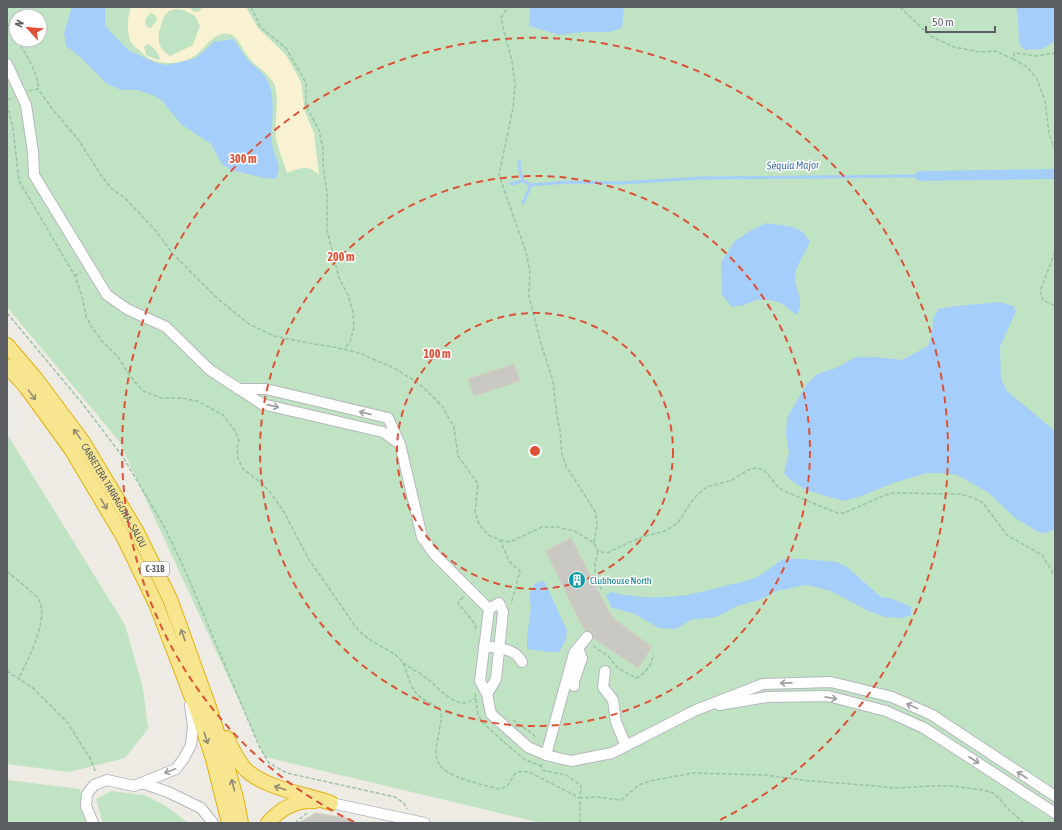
<svg xmlns="http://www.w3.org/2000/svg" width="1062" height="830" viewBox="0 0 1062 830" font-family="'Asap Condensed',sans-serif">
	<style>
		.green { fill: #c0e3c3; fill-rule: evenodd }
		.sand { fill: #f8f2d2; fill-rule: evenodd }
		.water { fill: #a5cefa }
		.lines { fill: none; stroke-linecap: round; stroke-linejoin: round }
		.stream { stroke: #a5cefa; stroke-width: 3 }
		.canal { stroke: #a5cefa; stroke-width: 10 }
		.building { fill: #cac8c2; stroke: #d1cec1 }
		.minor-casing { stroke: #b5b8bc; stroke-width: 12 }
		.highway-casing { stroke: #e3b20c; stroke-width: 16 }
		.path { stroke: #9ac3aa; stroke-width: 1.5; stroke-dasharray: 4 2; stroke-linecap: butt }
		.minor { stroke: #fff; stroke-width: 10 }
		.highway { stroke: #f7e58f; stroke-width: 14 }
		.oneway { stroke: #928d72 }
		.oneway2 { stroke: #9d9ea1 }
		.ring { fill: none; stroke: #df5136; stroke-width: 2; stroke-dasharray: 7 5 }
		.labels { text-anchor: middle; stroke-width: 3; stroke-linejoin: round; paint-order: stroke }
		.shield { fill: #fff; stroke: #8c8e92; stroke-width: 1 }
		.shield-label { font-size: 9px; font-weight: bold; fill: #5b5e63 }
		.street-label { font-size: 10px; fill: #5b5e63; stroke: #fff }
		.culture-label { font-size: 10px; fill: #0d838f; stroke: #fff; text-anchor: start }
		.water-label { font-size: 11px; font-style: italic; fill: #4673b3; stroke: #fff }
		.centre { fill: #df5136; stroke: #fff; stroke-width: 2 }
		.ring-label { font-size: 12px; text-anchor: middle; font-weight: bold; fill: #df5136; stroke: #fff; stroke-width: 3; stroke-linejoin: round; paint-order: stroke }
	</style>
	<rect width="100%" height="100%" fill="#edebe3"/>
	<path class="green" d="M7,7H1055V823H541L265,757L119,441L7,307ZM16,16H40V40H16ZM571,539L608,610L613,618L652,647L638,668L590,636L582,626L547,551Z
		M7,434L125,625L143,688L148,729L125,758L69,772L7,764Z
		M7,780L80,789L86,823H7Z
		M111,791L144,795L166,806L188,823H103L96,799Z"/>
	<path class="sand" d="M131,7H189L193,11L198,12L203,7H246L258,28L286,55L301,82L305,112L314,133L319,175C308,164 300,168 287,173C284,161 278,151 276,138C274,124 280,96 274,84C268,72 254,66 247,55C242,49 238,36 230,34C215,30 206,47 196,55C181,66 154,66 142,53C138,48 132,46 130,40C127,28 127,19 131,7ZM176,9L184,10L195,16L200,26L193,45L170,56C157,49 157,37 161,25C162,22 163,18 165,15C168,11 171,10 176,9ZM151,13L156,16L157,20L151,28L147,27L145,23L146,18ZM147,44C153,46 159,53 160,60L155,59L146,55L144,47Z"/>
	<path class="water" d="M72,7H105V26L128,50L154,62L166,65L181,62L196,58L214,42L233,39C239,46 243,55 250,62C256,69 264,72 268,82C277,101 270,124 272,144C274,159 283,162 276,179L264,178L231,170L222,164L211,144L181,124L163,102L155,96L137,90H121L106,83L78,55L66,46L64,33Z
		M530,7H624L622,28L609,32H584L559,35L529,26Z
		M1016,7H1055V41L1042,49L1025,50L1019,44L1018,17Z
		M766,223C785,227 800,223 810,242C806,251 795,267 795,276C795,290 805,301 797,315L781,303L770,300H756L744,305L732,307L722,295L721,262L735,241L750,231Z
		M1000,302L1013,306L1016,311L1000,347L1001,379L1007,391L1055,431V529L1049,532L1040,533L1015,518L989,493L957,475L941,473H927L893,483L859,497L844,501L806,490L790,480L784,473L789,452L786,434L787,418L806,385L817,374L836,368L856,357H876L902,360L928,346L932,333L933,319L938,309L957,306Z
		M783,559H803L837,562L847,567L881,597L889,598L903,603L911,607V615L901,618L885,617L868,611L831,591L806,585L777,591L759,600L737,606L716,617L691,620L676,629L659,628L633,613L612,608L606,596L611,592C652,602 688,597 728,585C737,583 747,581 755,578C765,573 773,566 783,559Z
		M544,581L567,630L566,639L559,652H549L527,649V637L531,607L529,596L535,583Z"/>
	<g class="lines">
		<path class="stream" d="M519,161L520,171L523,181L531,185L566,182L620,183L699,178L920,176
			M511,184L523,181
			M523,203L531,185"/>
		<path class="canal" d="M920,176L1055,174"/>
	</g>
	<path class="building" d="M514,364L520,381L474,396L468,379Z
		M571,538L608,610L613,618L652,647L638,668L593,638L591,632L586,631L582,626L546,551Z
		M316,813L351,819L350,823H298Z"/>
	<g class="lines">
		<g class="minor-casing">
			<path id="minor" d="M7,64L26,105L33,152L34,175L107,295L127,309L166,327L210,370L262,404L383,432L400,444L388,418L266,389H238
				M400,444L422,537L435,555L489,609
				M499,603L503,612L496,679L487,694L480,681L489,609Z
				M484,646C498,648 515,648 522,662
				M605,671L603,687L613,700L616,722L626,746
				M574,686V681L582,658L578,649
				M487,694L491,714L528,747L546,755L571,761L612,753L696,710L763,684L831,682L892,697L932,715L1055,796
				M719,705L767,697L828,696L886,711L924,728L1055,813
				M546,755L574,653L587,637
				M142,783L168,792L201,808L213,823
				M331,803L425,823
				M93,823L86,806L87,794L94,785L107,780L134,786L176,769L184,758L191,745L193,726L190,705"/>
		</g>
		<g class="highway-casing">
			<g id="highway">
				<path id="s1" d="M7,345L36,379L83,442L137,532L170,599L209,707L222,748L236,798L241,823"/>
				<path d="M7,366L26,387L71,449L124,538L156,604L199,716L213,759L229,823"/>
				<path d="M227,738C232,749 237,760 245,769C264,788 305,794 331,803"/>
				<path d="M268,823C281,808 295,800 315,801"/>
			</g>
		</g>
		<path class="path" d="M251,7L261,28L286,48L306,83V106L319,130L323,149V165L327,193V230L339,278L348,295L353,312L354,327L350,342L344,349
			M900,7L930,36L954,47L979,52L996,51L1013,59L1014,53L1037,56L1055,53
			M7,23L16,38
			M17,40C24,51 40,76 38,89
			M1013,59L1027,67L1037,79L1045,101L1049,133L1055,150
			M29,91L38,89L54,111L77,138L103,178L111,188L126,199L156,231L173,254L218,299L249,324L274,336L314,344L334,347L359,353L394,368L415,381L426,390L442,406L454,427L458,456L478,484L475,512L479,524L488,535L500,540L509,561L520,571L511,604
			M7,100L13,98
			M7,104L13,128L19,181L75,276L82,296L86,316L91,326L102,341L118,357L130,376L143,391L162,398H181L197,401L223,415L236,432L239,441L237,448L238,458L243,469L260,482L270,492L284,512L308,558L355,626C366,641 384,646 398,657C408,666 407,683 416,693C421,699 432,704 439,708C444,715 440,725 439,732C437,742 433,756 440,765C448,778 485,785 499,789C519,785 505,768 529,772L580,798L581,785L566,775L542,770L541,767L542,763
			M1055,176L1054,180L1055,182
			M1055,252L1040,291L1043,300L1055,306
			M75,276L81,272
			M7,313L82,403L123,457L164,526L185,570L259,746L269,763L287,773L395,797L404,803L407,809
			M500,540L510,542L542,527H557L574,531L594,543L597,525L596,513L566,466L562,455L560,430L557,417L553,381L541,344L529,297L530,271L526,252L499,175L513,108L515,85L512,61L504,32L501,18L508,7
			M594,543L598,551L607,553L639,538L665,531L677,524L692,501L698,494L707,487L732,480L748,470L756,468L764,470L778,487L784,491L837,513H844L885,495L894,493L960,494L974,498L983,503L1007,535L1042,555L1055,576
			M598,551C594,568 592,574 602,590
			M7,571C14,578 36,594 39,600C49,621 28,659 19,678
			M463,597L458,603L475,624L476,631
			M593,646L608,656L618,668L636,678C645,674 653,664 653,654
			M403,663C411,668 418,672 425,677C436,685 446,699 461,703C466,704 471,701 475,698
			M7,671L33,688L68,723L91,760L96,773
			M475,693L478,715L483,723L505,743L524,759L541,766
			M513,720L534,735L536,739
			M295,823L307,813
			M580,823V798L597,797L621,800L639,785L650,781L693,773L765,775L810,781L865,785L895,788L932,786H951L982,790L993,793L1000,799L1007,808L1024,823"/>
		<use href="#minor" class="minor"/>
		<use href="#highway" class="highway"/>
	</g>
	<defs><path id="oneway-shaft" d="M-6 0H5M1.5-3L5.5 0L1.5 3" fill="none" stroke-width="1.6" stroke-linecap="round" stroke-linejoin="round"/></defs>
	<g class="oneway">
		<use href="#oneway-shaft" transform="translate(32 395) rotate(54)"/>
		<use href="#oneway-shaft" transform="translate(77 434) rotate(-126)"/>
		<use href="#oneway-shaft" transform="translate(104 504) rotate(59)"/>
		<use href="#oneway-shaft" transform="translate(183 635) rotate(-110)"/>
		<use href="#oneway-shaft" transform="translate(206 738) rotate(72)"/>
		<use href="#oneway-shaft" transform="translate(233 785) rotate(-105)"/>
		<use href="#oneway-shaft" transform="translate(280 788) rotate(-163)"/>
	</g>
	<g class="oneway2">
		<use href="#oneway-shaft" transform="translate(273 406) rotate(13)"/>
		<use href="#oneway-shaft" transform="translate(365 413) rotate(-167)"/>
		<use href="#oneway-shaft" transform="translate(786 683) rotate(179)"/>
		<use href="#oneway-shaft" transform="translate(831 698) rotate(11)"/>
		<use href="#oneway-shaft" transform="translate(912 706) rotate(-156)"/>
		<use href="#oneway-shaft" transform="translate(974 760) rotate(33)"/>
		<use href="#oneway-shaft" transform="translate(170 771) rotate(159)"/>
		<use href="#oneway-shaft" transform="translate(1022 775) rotate(-147)"/>
	</g>
	<g class="ring">
		<circle cx="535" cy="451" r="138"/>
		<circle cx="535" cy="451" r="275"/>
		<path d="M354 822A413 413 0 1 1 716 822"/>
	</g>
	<defs>
		<g id="building-disc" transform="scale(0.9)"><circle r="9.5" fill="#0f9aa8" stroke="#fff"/><path d="M-4-6H4V6H1V3H-1V6H-4ZM-2.5-4.3h1.7v1.8h-1.7ZM.8-4.3h1.7v1.8H.8ZM-2.5-1h1.7V.8h-1.7ZM.8-1h1.7V.8H.8Z" fill="#fff"/></g>
	</defs>
	<g fill-rule="evenodd">
		<use href="#building-disc" x="577" y="580"/>
	</g>
	<g class="labels">
		<rect class="shield" x="141" y="562" width="28" height="14" rx="3"/>
		<g class="shield-label">
			<text x="155" y="572">C-31B</text>
		</g>
		<g class="street-label">
			<text dy="4" stroke="none"><textPath href="#s1" startOffset="185">CARRETERA TARRAGONA - SALOU</textPath></text>
		</g>
		<g class="culture-label">
			<text x="590" y="584">Clubhouse North</text>
		</g>
		<g class="water-label">
			<text transform="translate(793 165) rotate(-1)" y="4">Sèquia Major</text>
		</g>
	</g>
	<circle cx="535" cy="451" r="6" class="centre"/>
	<g class="ring-label">
		<text x="243" y="163">300 m</text>
		<text x="341" y="261">200 m</text>
		<text x="437" y="358">100 m</text>
	</g>
	<rect width="1062" height="830" fill="none" stroke="#5b5e63" stroke-width="16"/>
	<g transform="translate(28 28) rotate(297)"><circle r="19" fill="#ffffff" stroke="#bdbfc1"/>
	<path d="M0-3L7 15L0 10L-7 15Z" fill="#df5136"/>
	<text y="-6" font-size="11" font-weight="bold" text-anchor="middle" fill="#5b5e63">N</text>
	</g>
	<path d="M926 26v6h69v-6" fill="none" stroke="#5b5e63" stroke-width="2"/>
	<text x="932" y="26" font-size="12" fill="#5b5e63" stroke="#ffffff" stroke-width="3" paint-order="stroke">50 m</text>
</svg>
